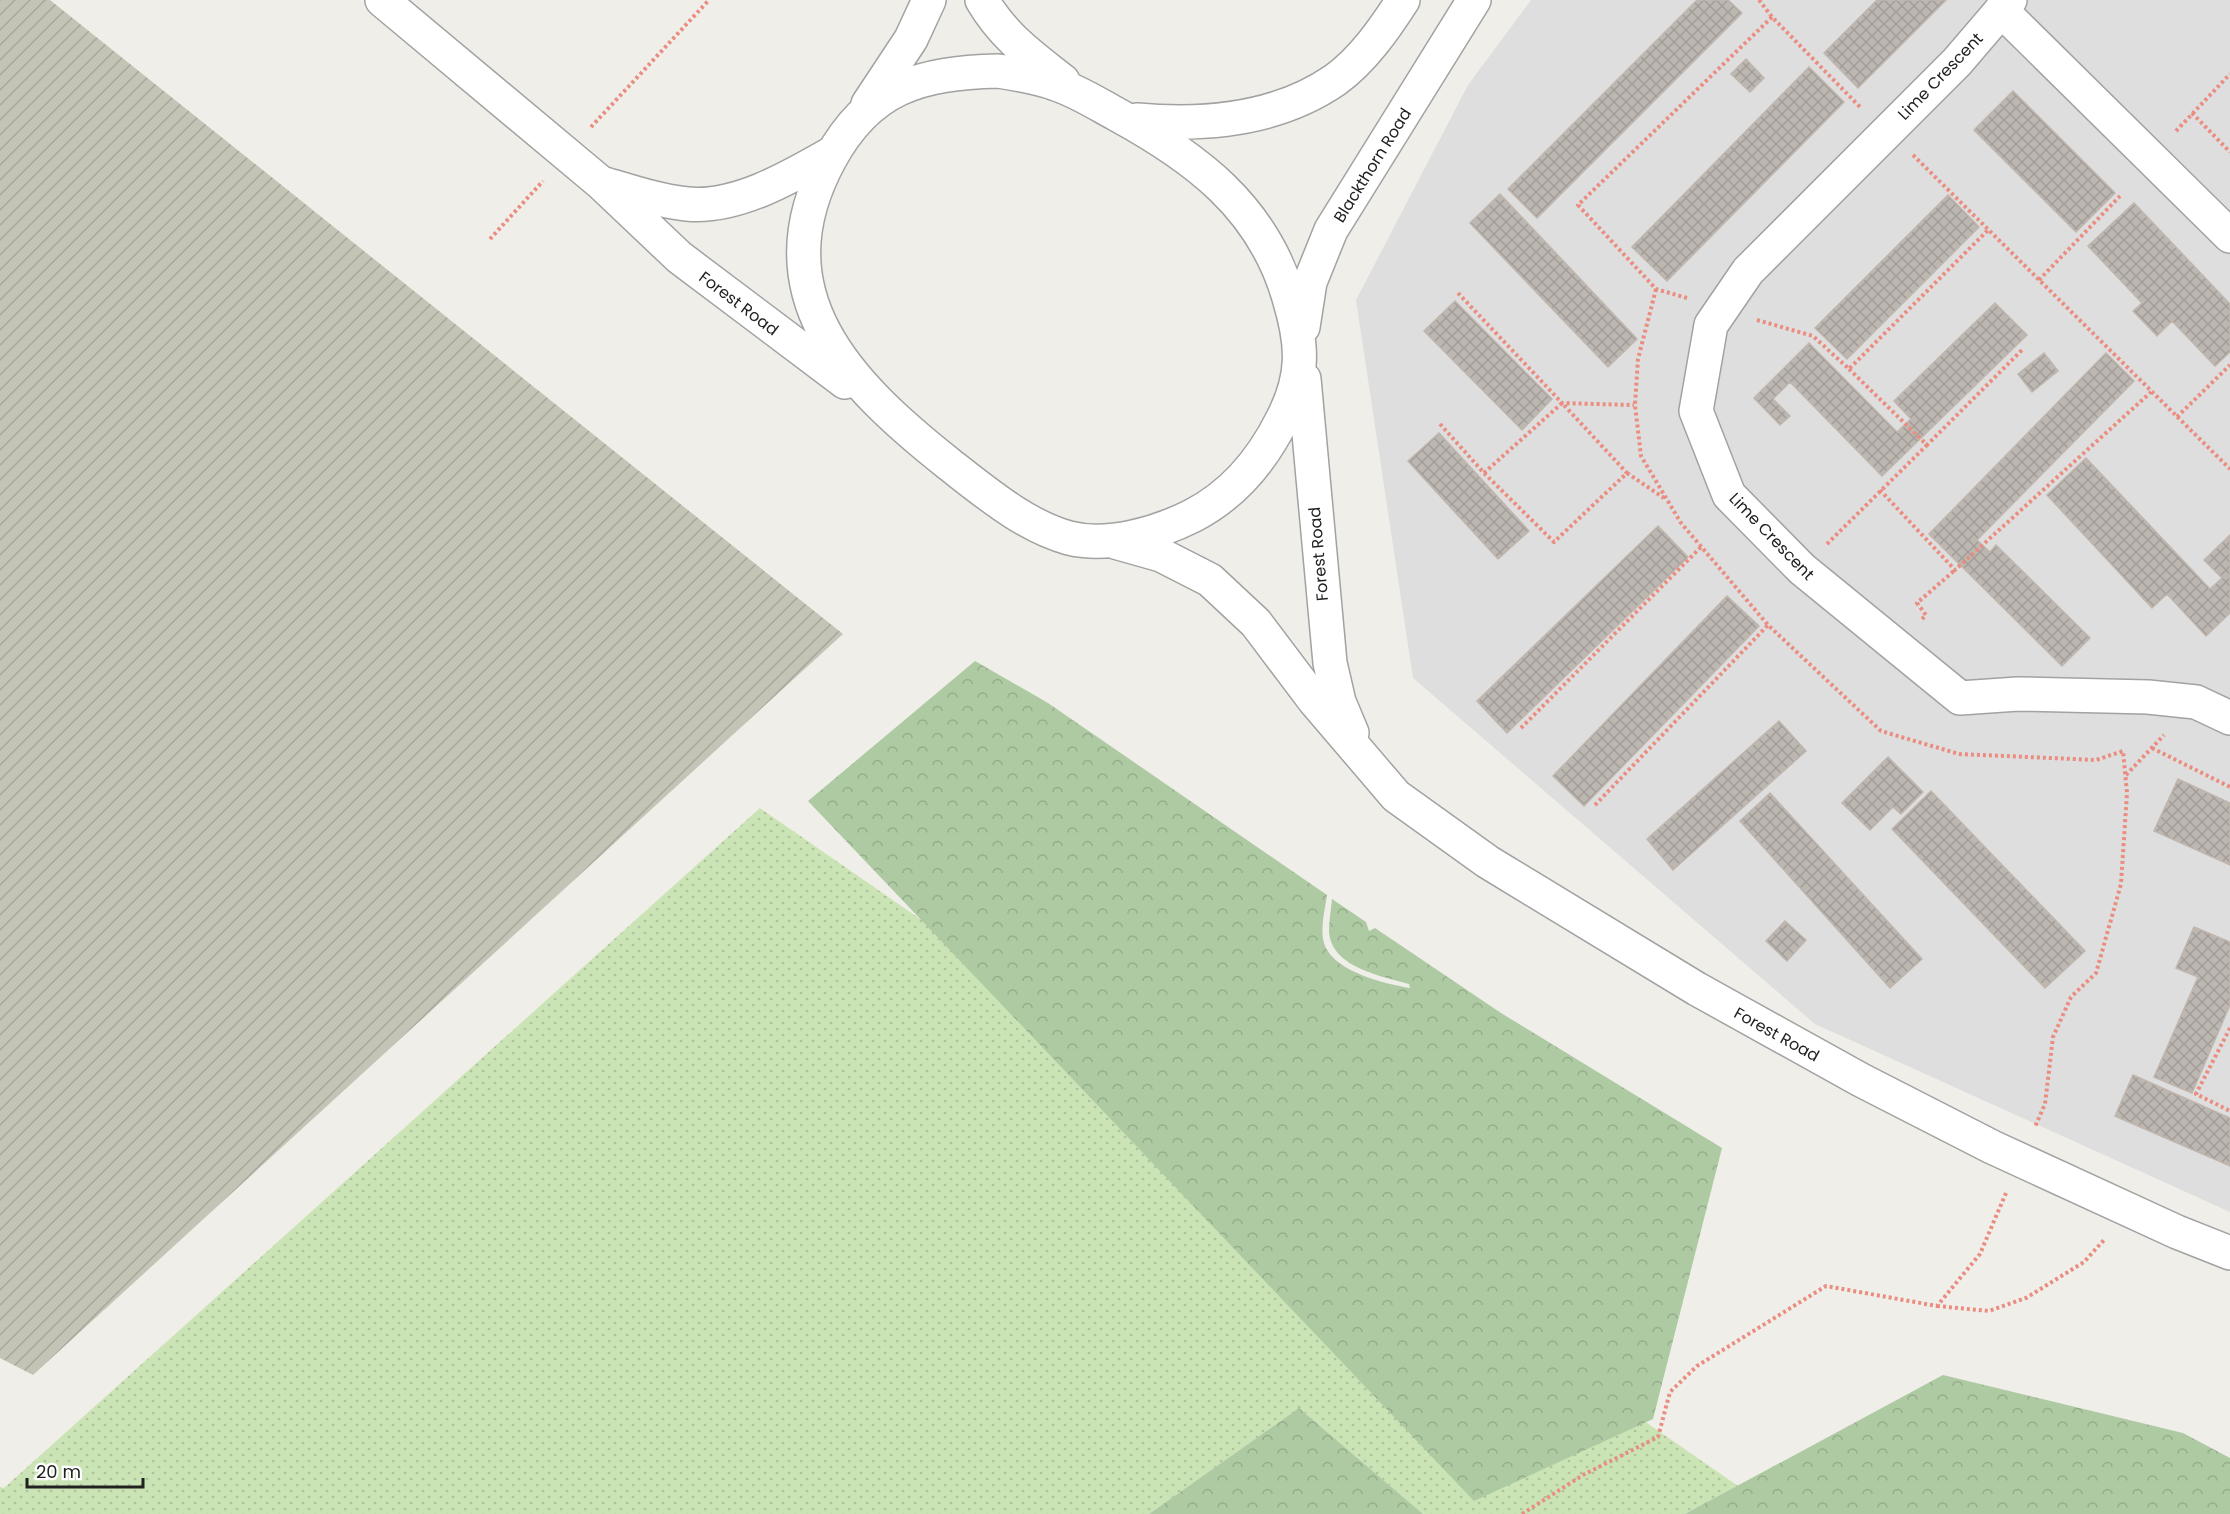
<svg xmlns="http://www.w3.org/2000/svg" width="2230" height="1514" viewBox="0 0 2230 1514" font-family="Poppins,sans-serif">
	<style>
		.residential { fill: #dfdede }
		.construction { fill: url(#construction-furrows) }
		.grass { fill: url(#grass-dots) }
		.forest { fill: url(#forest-crowns) }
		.building { fill: url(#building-cross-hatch); stroke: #c0b6ad; stroke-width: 1.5 }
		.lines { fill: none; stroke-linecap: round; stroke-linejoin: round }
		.minor-casing { stroke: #a2a2a2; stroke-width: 36 }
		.path { stroke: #ea8d80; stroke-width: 4; stroke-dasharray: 3 3; stroke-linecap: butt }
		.minor { stroke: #fff; stroke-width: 33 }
		.labels { text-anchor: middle; stroke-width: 6; stroke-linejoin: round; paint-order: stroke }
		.street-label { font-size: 16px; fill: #212121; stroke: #fff }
	</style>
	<defs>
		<pattern id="construction-furrows" width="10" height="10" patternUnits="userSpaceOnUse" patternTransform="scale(1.5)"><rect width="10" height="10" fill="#c3c4b5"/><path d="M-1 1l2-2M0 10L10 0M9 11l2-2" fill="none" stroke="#a7a89b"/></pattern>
		<pattern id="grass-dots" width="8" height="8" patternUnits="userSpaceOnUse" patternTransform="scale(1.5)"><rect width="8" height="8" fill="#cbe4b5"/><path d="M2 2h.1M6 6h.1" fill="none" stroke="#aec39b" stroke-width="1.8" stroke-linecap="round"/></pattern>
		<pattern id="forest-crowns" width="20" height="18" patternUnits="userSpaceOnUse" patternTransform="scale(1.5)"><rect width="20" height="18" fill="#adcaa2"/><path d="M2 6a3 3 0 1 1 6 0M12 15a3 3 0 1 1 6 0" fill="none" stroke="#95ad8b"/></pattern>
		<pattern id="building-cross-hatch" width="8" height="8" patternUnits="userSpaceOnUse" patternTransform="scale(1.5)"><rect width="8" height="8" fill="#bdb7b2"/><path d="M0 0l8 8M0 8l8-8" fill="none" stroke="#a29d99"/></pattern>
	</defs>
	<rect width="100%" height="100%" fill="#f0eee9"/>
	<path class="residential" d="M1531,0H2230V1212L1815,1024L1413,678L1356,300L1468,85Z"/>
	<path class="construction" d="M0,0H50L843,634L33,1375L0,1358Z"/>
	<path class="grass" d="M760,808L1738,1486L1685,1514H1423L1299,1408L1149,1514H0V1487L4,1488Z"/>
	<path class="forest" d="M975,661L1048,703L1327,895C1325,910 1319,931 1325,946C1336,972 1385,984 1410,988L1409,984C1382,976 1332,968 1329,932C1329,922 1331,909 1332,899L1366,922L1369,931L1375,928L1501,1013L1722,1148L1653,1419L1474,1501L808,801Z
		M1943,1375L2183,1433L2230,1458V1514H1685Z
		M1299,1408L1423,1514H1149Z"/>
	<path class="building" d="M1697,0H1728L1742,13L1537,218L1508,189Z
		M1877,0H1946L1858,88L1824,53Z
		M1746,59L1764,78L1750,92L1731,74Z
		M1809,67L1844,102L1667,281L1632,247Z
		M2013,91L2115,193L2076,232L1974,130Z
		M1500,194L1637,339L1608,367L1470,223Z
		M1948,195L1979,227L1847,359L1815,328Z
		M2134,203L2230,304V352L2215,366L2172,321L2157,336L2133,311L2142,303L2088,246Z
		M1455,301L1552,399L1522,430L1424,331Z
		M1995,303L2027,335L1882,476L1790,382L1773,399L1790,416L1780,425L1754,398L1809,343L1897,432L1911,419L1894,401Z
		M2044,353L2058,371L2032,392L2018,374Z
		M2106,353L2134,381L1977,540L1990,552L1996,545L2090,638L2062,666L1929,534Z
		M1439,433L1529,531L1498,559L1408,461Z
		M2086,458L2210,589L2222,578L2204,560L2230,535V613L2206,636L2167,594L2152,608L2047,495Z
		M1658,526L1688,557L1507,733L1477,701Z
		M1727,596L1759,626L1584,806L1553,776Z
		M1779,721L1806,751L1673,870L1647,839Z
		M1888,757L1923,792L1901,814L1893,807L1870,830L1842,803Z
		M2178,779L2230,803V865L2154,831Z
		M1931,791L2085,951L2045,988L1892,829Z
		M1770,793L1922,959L1890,988L1740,821Z
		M1785,921L1806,940L1787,961L1766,941Z
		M2194,927L2230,942V1005L2192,1093L2154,1077L2198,977L2176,968Z
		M2133,1075L2230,1118V1166L2115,1116Z"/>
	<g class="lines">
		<g class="minor-casing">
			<path id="minor" d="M382,0L601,183L679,257L845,382
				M982,0C1003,36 1030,55 1063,81
				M2010,0L1957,62L1748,271L1711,325L1696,411L1729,495L1802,569L1960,698L2018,694L2148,697L2196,702L2230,718
				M2001,10L2230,236
				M998,71C1017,74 1037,77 1056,84C1077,91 1096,103 1116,114C1195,157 1263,207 1289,298C1303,344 1305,376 1282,420C1262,460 1233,495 1192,516C1158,533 1108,548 1069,538C1025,526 985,492 949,464C848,384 757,293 830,159C869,87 920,73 998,71Z
				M868,104L911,39L929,0
				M1137,120C1204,126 1277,120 1335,80C1363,60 1385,28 1403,0
				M605,184C632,192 659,201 687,204C737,209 792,176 834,152
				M1303,327L1310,282L1331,230L1474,0
				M1304,379L1330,663L1339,702L1352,733
				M1115,542L1161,555L1210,580L1256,623L1314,700L1396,796L1488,862L1697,989L1861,1080L1992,1147L2177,1232L2230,1253"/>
		</g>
		<path class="path" d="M1759,0L1772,17L1861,108
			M2192,113L2230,152
			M591,127L709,0
			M2176,131L2230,74
			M1913,155L2230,469
			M490,239L543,181
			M2039,280L2120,196
			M1656,289L1638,359L1635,405L1641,456L1681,523L1768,625L1881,731L1959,754L2096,760L2123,751L2127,793L2121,884L2096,973L2071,997L2053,1037L2045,1104L2035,1127
			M1458,293L1562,403L1634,405
			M1687,298L1656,289L1578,205L1772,17
			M1757,320L1813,336L1849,369L1989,229
			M1849,369L1927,445L2022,350
			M2177,417L2230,365
			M1440,424L1484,473L1554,542L1627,473L1562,403L1484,473
			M1627,473L1664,498
			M1880,490L1955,570L2151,392
			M1827,544L1927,445
			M1922,619L1926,615L1917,603L1955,570
			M1521,728L1701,547
			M2152,748L2230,787
			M2126,775L2164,735
			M1595,805L1768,625
			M2230,1028L2196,1094L2230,1111
			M1937,1306L1989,1311L2026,1298L2084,1262L2104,1240
			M1522,1514L1583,1475L1658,1437L1670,1392L1697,1366L1826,1286L1937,1306L1980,1254L2006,1193"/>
		<use href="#minor" class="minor"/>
	</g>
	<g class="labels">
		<g class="street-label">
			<text transform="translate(1940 76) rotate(-46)" y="6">Lime Crescent</text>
			<text transform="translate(1372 165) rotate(-58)" y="6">Blackthorn Road</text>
			<text transform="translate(739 303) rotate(37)" y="6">Forest Road</text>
			<text transform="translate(1772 536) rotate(46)" y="6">Lime Crescent</text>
			<text transform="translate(1318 554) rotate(-95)" y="6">Forest Road</text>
			<text transform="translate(1777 1034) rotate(29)" y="6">Forest Road</text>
		</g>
	</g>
	<path d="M27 1478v9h116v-9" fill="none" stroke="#212121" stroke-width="3"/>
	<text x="36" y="1478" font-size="18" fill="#212121" stroke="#ffffff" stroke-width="4.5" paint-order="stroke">20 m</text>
</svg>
